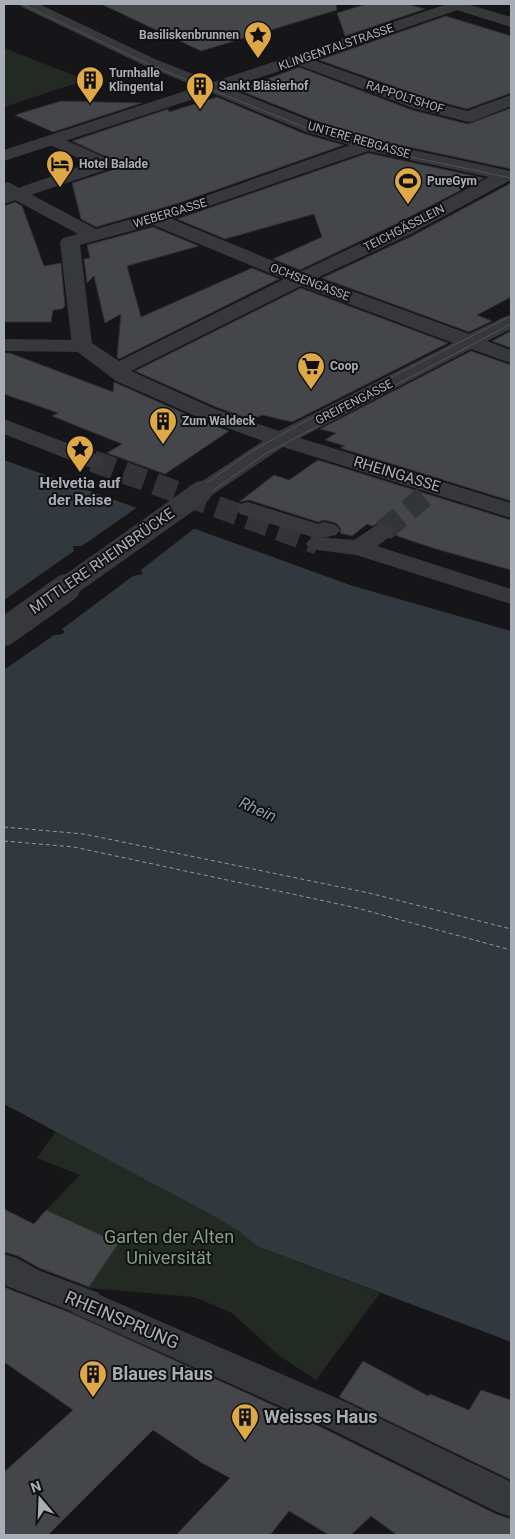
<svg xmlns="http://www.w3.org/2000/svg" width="515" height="1539" viewBox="0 0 515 1539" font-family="Roboto,sans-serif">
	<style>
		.green { fill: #232a23 }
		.water { fill: #31393f }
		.pier { fill: #161618 }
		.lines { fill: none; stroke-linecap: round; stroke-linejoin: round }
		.ferry { stroke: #849bae; stroke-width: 1; stroke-dasharray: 4 3; stroke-linecap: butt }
		.building { fill: #45464a; stroke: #303033 }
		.minor-tunnel { stroke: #333438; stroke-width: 22; stroke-dasharray: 22 11; stroke-linecap: butt }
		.pedestrian { fill: #37383c; fill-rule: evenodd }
		.minor { fill: #37383c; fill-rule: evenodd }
		.tertiary { fill: #37383c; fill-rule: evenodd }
		.tram { stroke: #515257; stroke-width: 1 }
		.minor-bridge-far1 { stroke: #37383c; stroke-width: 22 }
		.minor-bridge { stroke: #37383c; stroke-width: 28 }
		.labels { text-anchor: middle; stroke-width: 4; stroke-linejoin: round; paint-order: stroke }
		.far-poi-label { font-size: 12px; font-weight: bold; fill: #a9aeb6; stroke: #111113; text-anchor: start }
		.far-street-label { font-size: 12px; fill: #a9aeb6; stroke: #111113 }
		.street-label { font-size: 15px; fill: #a9aeb6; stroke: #111113 }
		.poi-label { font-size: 15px; font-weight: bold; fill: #a9aeb6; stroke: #111113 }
		.water-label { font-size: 16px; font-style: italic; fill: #849bae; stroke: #111113 }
		.near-park-label { font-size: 18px; fill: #829f83; stroke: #111113 }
		.near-street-label { font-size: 18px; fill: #a9aeb6; stroke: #111113 }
		.near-poi-label { font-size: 18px; font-weight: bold; fill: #a9aeb6; stroke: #111113; text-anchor: start }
	</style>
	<rect width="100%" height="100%" fill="#161618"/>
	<path class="green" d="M4,48L86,80L4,107Z
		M56,1131L212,1215L239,1231L257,1246L380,1293L316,1380L278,1355L232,1313L194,1297L88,1288L119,1243L46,1210L80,1175L37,1158Z"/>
	<path class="water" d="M4,460L353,586L511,631V1342L257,1246L239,1231L212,1215L4,1104Z"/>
	<path class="pier" d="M139,506L196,527L141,570L143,574L133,576L62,629L64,631L63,634L54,635L4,670V600L74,551L73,546H82Z"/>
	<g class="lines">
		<path class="ferry" d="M4,827L84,834L369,893L511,929
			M4,841L74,847L357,908L511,950"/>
	</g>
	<path class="building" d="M101,4H336L337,10L201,51Z
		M366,4H407L425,9L345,36L337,13Z
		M446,16L511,36V93L467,109L426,98L319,60Z
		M299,67L412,110L468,124L511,108V169L371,139L319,122L238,90Z
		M217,97L305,134L344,145L176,204L96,227L81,219L72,183L112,170L120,163L72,141L168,109L169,112Z
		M61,101L142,103L53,132L15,115Z
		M368,153L484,178L396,224L300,270L273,259L322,237L314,214L225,239L177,219Z
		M511,183V297L477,315L492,321L469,332L322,278L412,236Z
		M15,202L22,206L44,266L61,263L65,306L62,309L53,310L51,322H4V206Z
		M153,227L199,246L127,266L141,317L252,268L279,279L119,359L117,357L121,314L105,323L94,276L87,283L84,259L90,258L87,245Z
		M301,288L448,343L292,422L262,415L252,420L216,407L135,371Z
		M511,331V348L492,341Z
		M471,351L511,365V501L340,448L345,446L325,440L336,433L320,429Z
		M4,353H10L113,392L114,382L199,420L229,431L165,474L107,453L122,444L52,416L58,413L4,394Z
		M318,460L511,520V570L436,549L400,537L395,535L397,531L391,524L383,522L372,526L367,524L352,536L340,533L341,529L336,523L324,520L318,522L249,500L239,502L274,475L289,480Z
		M4,1209L34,1224L46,1210L119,1243L89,1287L39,1268L18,1256L4,1252Z
		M4,1287L71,1313L321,1427L496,1514L511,1519V1535H397L371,1516L351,1535H329L289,1511L270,1535H176L230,1478L202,1463L153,1430L48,1535H4V1472L73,1410L4,1362Z
		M363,1361L428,1396L430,1394L469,1410L481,1390L511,1400V1480L339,1397Z"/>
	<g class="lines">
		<path class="minor-tunnel" d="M93,461L318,544
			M383,531L424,497"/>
		<path class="pedestrian" d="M54,135L111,160L114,164L111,168L4,204V193L89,163L48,144L45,140L48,136Z
			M4,339L82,340L89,342L92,346L89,350L82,352L4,351Z
			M248,502L318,524L324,522L336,525L340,530L336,535C327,537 321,539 312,537L240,514L236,509L240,504Z
			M4,1254L17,1258L38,1270L99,1293L104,1303L99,1313L86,1317L4,1285Z"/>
		<path class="minor" d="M19,4H39L155,59L213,82L447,4H468L466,7L313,60L425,100L467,111L511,95V106L474,121L468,122L413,108L298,65L228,88L318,124L371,141L511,171V181H509L411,234L317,278L469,334L504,317L511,315V329L487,341L511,350V363L471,349L300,438L511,503V518L283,447L209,497L201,499L193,497L189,492L193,487L263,441L200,418L116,381L75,350L72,346L60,242L63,238L78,234L4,194V182L10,183L96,229L177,206L350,145L306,132L212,93L4,161V150L197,87L143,65L22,7ZM368,151L489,177L397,226L300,272L172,219ZM153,225L284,279L119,361L92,343L80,245ZM301,286L453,343L279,431L215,409L131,371Z
			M4,419L101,456L104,461L101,466L93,468L85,466L4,434Z
			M383,524L391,526L395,531L391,536L377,546L511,589V604L356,555L310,549L306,544L310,539L318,537L354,540L375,526Z
			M86,1289L348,1403L511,1482V1517L497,1512L322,1425L73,1313L68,1303L73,1293Z"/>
		<path class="tertiary" d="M444,4H467L511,17V27L447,7Z"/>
		<path class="tram" d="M22,4L148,64L309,129L364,147L511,178
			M4,626L252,451L302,423L511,316
			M4,638L265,454L511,324"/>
		<path class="minor-bridge-far1" d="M64,589L201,492"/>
		<path class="minor-bridge" d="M4,632L66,588"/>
	</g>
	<defs>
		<g id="sight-pin" transform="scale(1.4375)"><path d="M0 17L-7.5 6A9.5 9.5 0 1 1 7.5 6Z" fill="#dfa847" stroke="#111113"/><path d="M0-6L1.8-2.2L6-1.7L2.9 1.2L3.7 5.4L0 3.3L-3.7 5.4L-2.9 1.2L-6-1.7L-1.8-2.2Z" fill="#111"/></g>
		<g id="building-pin" transform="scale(1.4375)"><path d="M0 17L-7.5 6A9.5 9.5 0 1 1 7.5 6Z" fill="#dfa847" stroke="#111113"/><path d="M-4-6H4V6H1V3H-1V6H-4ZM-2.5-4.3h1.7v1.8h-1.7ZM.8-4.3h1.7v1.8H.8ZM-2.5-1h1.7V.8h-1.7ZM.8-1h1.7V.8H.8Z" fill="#111"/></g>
		<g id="hotel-pin" transform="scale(1.4375)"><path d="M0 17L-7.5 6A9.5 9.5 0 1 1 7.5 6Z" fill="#dfa847" stroke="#111113"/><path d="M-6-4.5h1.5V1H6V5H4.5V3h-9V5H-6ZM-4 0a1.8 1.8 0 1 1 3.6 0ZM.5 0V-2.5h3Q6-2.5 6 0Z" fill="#111"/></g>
		<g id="stadium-pin" transform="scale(1.4375)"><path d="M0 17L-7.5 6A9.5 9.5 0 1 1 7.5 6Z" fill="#dfa847" stroke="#111113"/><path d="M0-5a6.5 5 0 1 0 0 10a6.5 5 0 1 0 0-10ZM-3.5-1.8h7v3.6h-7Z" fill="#111"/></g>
		<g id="supermarket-pin" transform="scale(1.4375)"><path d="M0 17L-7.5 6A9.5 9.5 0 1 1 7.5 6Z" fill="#dfa847" stroke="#111113"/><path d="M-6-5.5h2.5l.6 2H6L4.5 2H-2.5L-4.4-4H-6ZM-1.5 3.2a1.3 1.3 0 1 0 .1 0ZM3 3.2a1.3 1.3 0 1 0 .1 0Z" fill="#111"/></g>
	</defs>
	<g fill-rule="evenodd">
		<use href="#sight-pin" x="258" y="35"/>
		<use href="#building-pin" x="90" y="80"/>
		<use href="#building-pin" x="200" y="86"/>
		<use href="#hotel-pin" x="60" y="164"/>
		<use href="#stadium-pin" x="408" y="181"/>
		<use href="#supermarket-pin" x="311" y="366"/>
		<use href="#building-pin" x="163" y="421"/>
		<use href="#sight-pin" x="80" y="449"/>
		<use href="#building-pin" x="93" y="1374"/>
		<use href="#building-pin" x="245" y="1417"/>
	</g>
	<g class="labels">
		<g class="far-poi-label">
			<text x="239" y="39" text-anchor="end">Basiliskenbrunnen</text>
			<text x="109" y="77">Turnhalle<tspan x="109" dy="14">Klingental</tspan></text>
			<text x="219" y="90">Sankt Bläsierhof</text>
			<text x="79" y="168">Hotel Balade</text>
			<text x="427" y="185">PureGym</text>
			<text x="330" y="370">Coop</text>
			<text x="182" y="425">Zum Waldeck</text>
		</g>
		<g class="far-street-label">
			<text transform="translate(336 47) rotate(-19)" y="4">KLINGENTALSTRASSE</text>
			<text transform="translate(405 97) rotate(18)" y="4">RAPPOLTSHOF</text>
			<text transform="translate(359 140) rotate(16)" y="4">UNTERE REBGASSE</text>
			<text transform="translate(170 213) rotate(-17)" y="4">WEBERGASSE</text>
			<text transform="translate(404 228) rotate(-27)" y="4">TEICHGÄSSLEIN</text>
			<text transform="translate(310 282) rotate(21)" y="4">OCHSENGASSE</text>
			<text transform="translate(354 402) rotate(-27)" y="4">GREIFENGASSE</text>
		</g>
		<g class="street-label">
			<text transform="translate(397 474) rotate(17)" y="5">RHEINGASSE</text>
			<text transform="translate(102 561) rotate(-35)" y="5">MITTLERE RHEINBRÜCKE</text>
		</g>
		<g class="poi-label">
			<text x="80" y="488">Helvetia auf<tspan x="80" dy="17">der Reise</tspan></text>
		</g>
		<g class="water-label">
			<text transform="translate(258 809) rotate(24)" y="6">Rhein</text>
		</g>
		<g class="near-park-label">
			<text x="169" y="1243">Garten der Alten<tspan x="169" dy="21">Universität</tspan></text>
		</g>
		<g class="near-street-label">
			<text transform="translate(122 1320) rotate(23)" y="6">RHEINSPRUNG</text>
		</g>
		<g class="near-poi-label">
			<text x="112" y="1380">Blaues Haus</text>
			<text x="264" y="1423">Weisses Haus</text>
		</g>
	</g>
	<rect width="515" height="1539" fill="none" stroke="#a9aeb6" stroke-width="10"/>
	<g transform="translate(40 1499) rotate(341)" stroke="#111113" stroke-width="4" paint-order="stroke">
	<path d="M0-4L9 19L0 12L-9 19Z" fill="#a9aeb6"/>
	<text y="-8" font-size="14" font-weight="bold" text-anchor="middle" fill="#a9aeb6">N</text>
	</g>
</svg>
